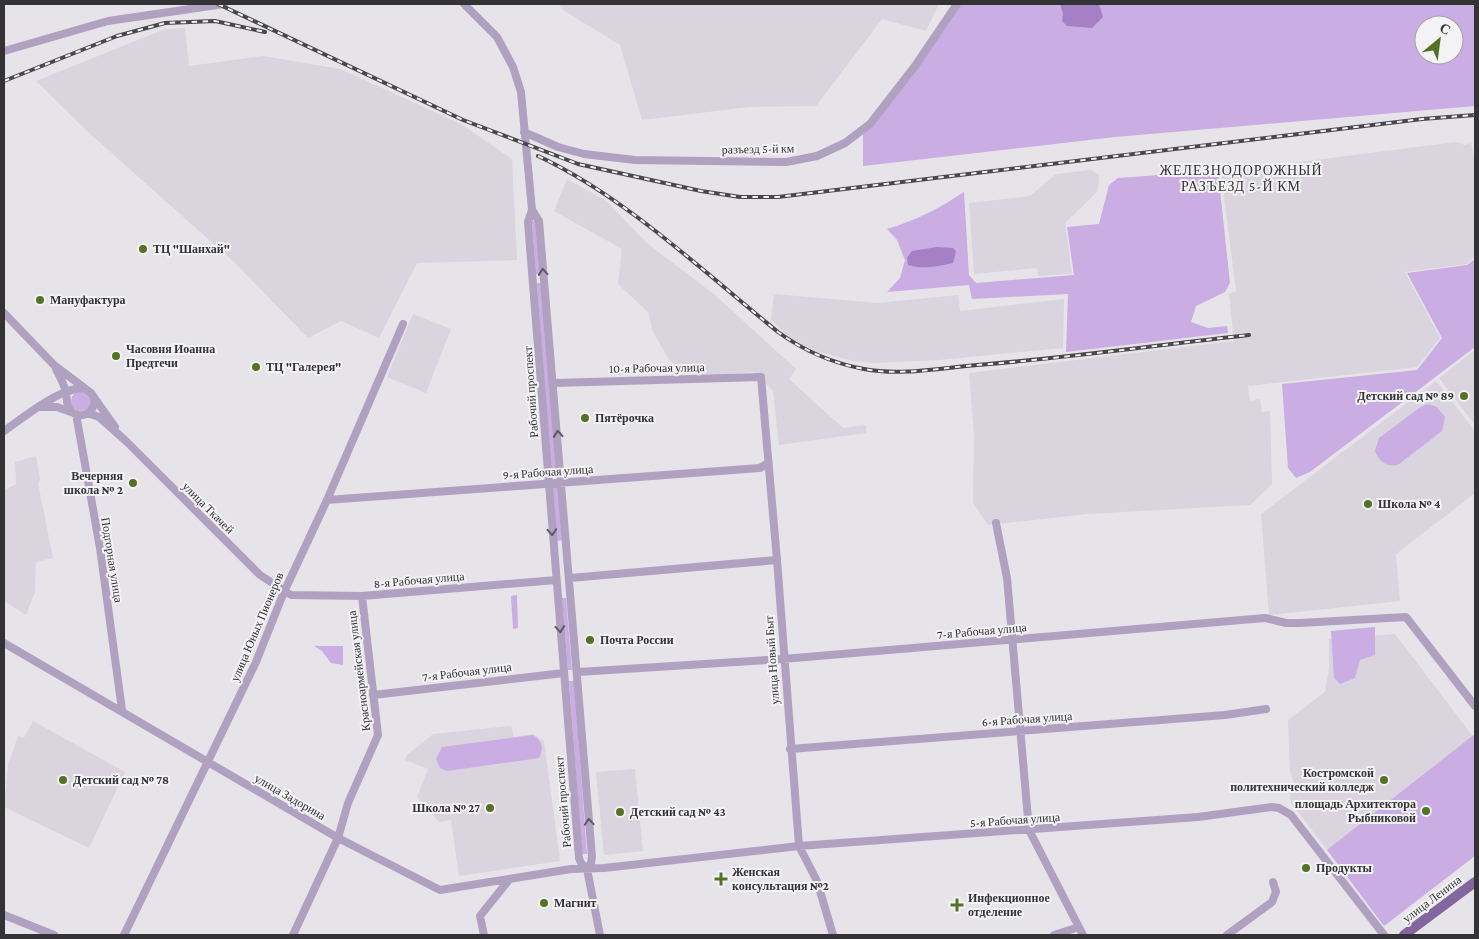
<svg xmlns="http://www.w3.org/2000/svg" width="1479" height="939" viewBox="0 0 1479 939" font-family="'Crimson Pro',serif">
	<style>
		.built { fill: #d9d4de }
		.green { fill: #caade3; fill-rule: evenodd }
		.water { fill: #a580c4 }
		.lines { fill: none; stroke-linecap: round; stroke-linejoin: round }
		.minor { stroke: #b1a1c0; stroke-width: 8 }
		.major { stroke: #84669e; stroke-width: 10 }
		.rail-casing { stroke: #484749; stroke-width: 4 }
		.rail { stroke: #f3f2f5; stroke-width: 2; stroke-dasharray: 5.5; stroke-linecap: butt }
		.oneway { stroke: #5f5965 }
		.poi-dot { fill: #547227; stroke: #f3f2f5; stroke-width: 2 }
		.labels { text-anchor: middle; stroke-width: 4; stroke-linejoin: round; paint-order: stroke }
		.street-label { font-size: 12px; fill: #333234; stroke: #f3f2f5 }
		.poi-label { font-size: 12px; font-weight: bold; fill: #333234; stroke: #f3f2f5; text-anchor: start }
		.neighbourhood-label { font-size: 14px; letter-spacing: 1px; fill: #333234; stroke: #f3f2f5 }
	</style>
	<rect width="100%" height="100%" fill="#e6e4e8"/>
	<path class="built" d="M558,4H939L926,31L882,19L816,106L749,107L642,120L620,45L563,10Z
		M185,28L189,66L263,56L340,69L461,124L512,159L517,260L417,263L379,338L341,321L308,338L234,262L88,132L36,81L165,29Z
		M1456,142L1465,145L1471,143L1475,162V256L1467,264L1405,272L1440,338L1417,367L1248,386L1250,401L1260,399L1262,412L1270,411L1272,484L1250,505L1088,514L988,525L973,503L974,434L969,373L1234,341L1229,294L1236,291L1221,172Z
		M1091,170L1099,175L1098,191L1065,223L1072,274L1038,276L1037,268L974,274L969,203L1030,196L1056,174Z
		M567,179L605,200L648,244L715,295L796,369L789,379L843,428L866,425V433L779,445L773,391L754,372L717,375L682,373L668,358L652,330L649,313L618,284L622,249L554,211Z
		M774,294L877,303L958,295L960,311L1064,299L1063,348L939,360L873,363L854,361L818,352L791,339L771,320Z
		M413,314L451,329L426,393L387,377Z
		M1475,350V425L1439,378Z
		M1436,381L1475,431V493L1396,554L1400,601L1269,615L1261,514Z
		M36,456L40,480L38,483L53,558L36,562L35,592L26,615L4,601V490L16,484L15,462Z
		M1395,634L1475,739L1385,925L1291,803L1290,793L1296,788L1290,772L1288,720L1325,692L1329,669V639Z
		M33,721L125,772L89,848L4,807L8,765L18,736L24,738Z
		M511,726L514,737L533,734L544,741L560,861L459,876L451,820L439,822L417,797L428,769L405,760L407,755L433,734Z
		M635,769L643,851L604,855L596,772Z"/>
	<path class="green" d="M959,4H1475V106L1115,137L863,166V134L926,56ZM1424,25H1454V55H1424Z
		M1218,171L1230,283L1225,292L1196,306L1191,322L1208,328L1227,326L1228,333L1066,352L1068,294L972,299L969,285L887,292L900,278L905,260L897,240L887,229C915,221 940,208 964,192L969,275L976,283L1074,275L1067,227L1099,224L1109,185L1118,178Z
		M532,221H536L540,274H536Z
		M1475,259V347L1310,472L1296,478L1288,468L1282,384L1417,370L1442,338L1407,273L1467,265Z
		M537,283H541L557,473H551Z
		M71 401a10 10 0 1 1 20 0a10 10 0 1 1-20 0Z
		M1428,404L1437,407L1445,417L1442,431L1399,464C1389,469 1379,462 1375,451L1379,438L1422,406Z
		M553,486H558L562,540L557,541Z
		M517,595L518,628L513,629L511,596Z
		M562,598H566L572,670H568Z
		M1375,627V655L1360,660L1355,678L1340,684L1334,678L1331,631Z
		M314,646H343V665L331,663L322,651Z
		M569,681H574L587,854H582Z
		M1475,734V856L1384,926L1327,850Z
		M533,735C542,741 544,747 539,758L447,771L440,768L436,759L442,747Z"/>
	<path class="water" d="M1060,4H1099L1103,17L1092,28L1067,26L1062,21L1063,14Z
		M937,247L953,248L956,251L953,263C939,266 922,270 908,265L907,258L912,251Z"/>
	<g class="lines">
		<path class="minor" d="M464,4L497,37L513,67L521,92L532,210L528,222L579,858L581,863L587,869L600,935
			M4,51L108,21L224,4
			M524,132L558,147L584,154L635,160L786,162L817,156L845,143L870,124L915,66L957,4
			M532,210L539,221L592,857L591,863L587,869
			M4,313L54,365L91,393L115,427
			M56,369C60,377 64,384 66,392C67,397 66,403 69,408C77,422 97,414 94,398
			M554,383L761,377L777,560L799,846L817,881L833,935
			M41,407H57L71,412
			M88,413L99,417L127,442L260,575L291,595L362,596L556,580
			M76,414L100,548L122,710
			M4,431C24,417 59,388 84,388
			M327,500L760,468L768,463
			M996,523L1007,578L1029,830L1083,935
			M570,578L777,560
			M4,643L338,838L440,890L571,869L604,868L799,846L1198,817L1272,807L1279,808L1291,815L1384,935
			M578,672L783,659L1265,618L1286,623H1300L1406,617L1475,706
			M373,695L564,673
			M790,749L1225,715L1266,709
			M4,915L54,935
			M124,935L256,662L284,592L327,500L403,324
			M293,935L338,838L348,803L378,735L362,596
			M484,935L480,916L508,881
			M1054,935L1079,927
			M1227,935L1272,902L1276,892L1273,882"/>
		<path class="major" d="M1404,935L1475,882"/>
		<g class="rail-casing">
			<path id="rail" d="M218,4L463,120L578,164L701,191L740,197H778L1422,119L1475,115
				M4,81L117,36L165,23L215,21L265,32
				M538,156C624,196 704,272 778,332C804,351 832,363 864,369C900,376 941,368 977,365C1068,358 1158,345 1249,335"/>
		</g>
		<use href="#rail" class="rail"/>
	</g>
	<defs><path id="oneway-chevron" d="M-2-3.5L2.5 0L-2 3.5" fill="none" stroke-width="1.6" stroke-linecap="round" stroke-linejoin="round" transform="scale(1.25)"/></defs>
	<g class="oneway">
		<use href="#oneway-chevron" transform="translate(543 272) rotate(-95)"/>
		<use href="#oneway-chevron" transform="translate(558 434) rotate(-95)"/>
		<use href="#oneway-chevron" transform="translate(552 532) rotate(86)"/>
		<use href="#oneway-chevron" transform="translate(560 629) rotate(85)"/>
		<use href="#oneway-chevron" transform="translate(589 822) rotate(-94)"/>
	</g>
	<g class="poi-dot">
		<circle cx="143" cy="249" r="5"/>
		<circle cx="40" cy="300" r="5"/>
		<circle cx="116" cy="356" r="5"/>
		<circle cx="256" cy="367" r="5"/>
		<circle cx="1464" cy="396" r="5"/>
		<circle cx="585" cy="418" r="5"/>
		<circle cx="133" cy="483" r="5"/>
		<circle cx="1368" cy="504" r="5"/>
		<circle cx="590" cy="640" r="5"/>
		<circle cx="63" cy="780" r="5"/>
		<circle cx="1384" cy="780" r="5"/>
		<circle cx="490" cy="808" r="5"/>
		<circle cx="1426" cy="811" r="5"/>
		<circle cx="620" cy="812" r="5"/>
		<circle cx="1306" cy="868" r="5"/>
		<path d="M718.5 871.5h5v5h5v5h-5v5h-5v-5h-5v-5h5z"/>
		<circle cx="544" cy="903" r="5"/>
		<path d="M954.5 897.5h5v5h5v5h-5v5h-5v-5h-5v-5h5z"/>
	</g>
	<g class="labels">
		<g class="street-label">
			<text transform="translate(758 149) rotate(-1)" y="4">разъезд 5-й км</text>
			<text transform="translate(657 368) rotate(-1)" y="4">10-я Рабочая улица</text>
			<text transform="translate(531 392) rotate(-94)" y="4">Рабочий проспект</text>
			<text transform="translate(548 472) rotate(-4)" y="4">9-я Рабочая улица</text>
			<text transform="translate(208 508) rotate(45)" y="4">улица Ткачей</text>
			<text transform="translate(112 560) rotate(81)" y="4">Подгорная улица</text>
			<text transform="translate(419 580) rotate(-5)" y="4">8-я Рабочая улица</text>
			<text transform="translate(257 627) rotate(-67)" y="4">улица Юных Пионеров</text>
			<text transform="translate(982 631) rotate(-5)" y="4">7-я Рабочая улица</text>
			<text transform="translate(772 660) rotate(-94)" y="4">улица Новый Быт</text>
			<text transform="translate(359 671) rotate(-97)" y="4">Красноармейская улица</text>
			<text transform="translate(467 672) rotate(-7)" y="4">7-я Рабочая улица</text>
			<text transform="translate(1027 719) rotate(-4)" y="4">6-я Рабочая улица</text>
			<text transform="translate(290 797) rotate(30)" y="4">улица Задорина</text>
			<text transform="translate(563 802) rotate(-95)" y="4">Рабочий проспект</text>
			<text transform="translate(1015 820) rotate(-4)" y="4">5-я Рабочая улица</text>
			<text transform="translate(1432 899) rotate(-37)" y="4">улица Ленина</text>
		</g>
		<g class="poi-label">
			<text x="153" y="253">ТЦ "Шанхай"</text>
			<text x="50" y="304">Мануфактура</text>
			<text x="126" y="353">Часовня Иоанна<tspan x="126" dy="14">Предтечи</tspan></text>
			<text x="266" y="371">ТЦ "Галерея"</text>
			<text x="1454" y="400" text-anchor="end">Детский сад № 89</text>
			<text x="595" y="422">Пятёрочка</text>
			<text x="123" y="480" text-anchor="end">Вечерняя<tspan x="123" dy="14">школа № 2</tspan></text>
			<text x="1378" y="508">Школа № 4</text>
			<text x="600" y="644">Почта России</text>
			<text x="1374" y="777" text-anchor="end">Костромской<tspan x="1374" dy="14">политехнический колледж</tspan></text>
			<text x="73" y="784">Детский сад № 78</text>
			<text x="1416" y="808" text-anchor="end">площадь Архитектора<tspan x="1416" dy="14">Рыбниковой</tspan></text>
			<text x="480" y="812" text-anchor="end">Школа № 27</text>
			<text x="630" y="816">Детский сад № 43</text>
			<text x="1316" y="872">Продукты</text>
			<text x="732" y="876">Женская<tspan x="732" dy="14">консультация №2</tspan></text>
			<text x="968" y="902">Инфекционное<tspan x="968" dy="14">отделение</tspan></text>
			<text x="554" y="907">Магнит</text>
		</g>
		<g class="neighbourhood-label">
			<text x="1241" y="175">ЖЕЛЕЗНОДОРОЖНЫЙ<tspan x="1241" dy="16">РАЗЪЕЗД 5-Й КМ</tspan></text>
		</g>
	</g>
	<rect width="1479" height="939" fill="none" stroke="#333234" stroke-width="10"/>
	<g transform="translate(1439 40) rotate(29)"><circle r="24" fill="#f3f2f5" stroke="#a6a5a8"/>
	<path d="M0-4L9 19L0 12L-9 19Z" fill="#547227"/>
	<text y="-8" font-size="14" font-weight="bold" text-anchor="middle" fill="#333234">С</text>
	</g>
</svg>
